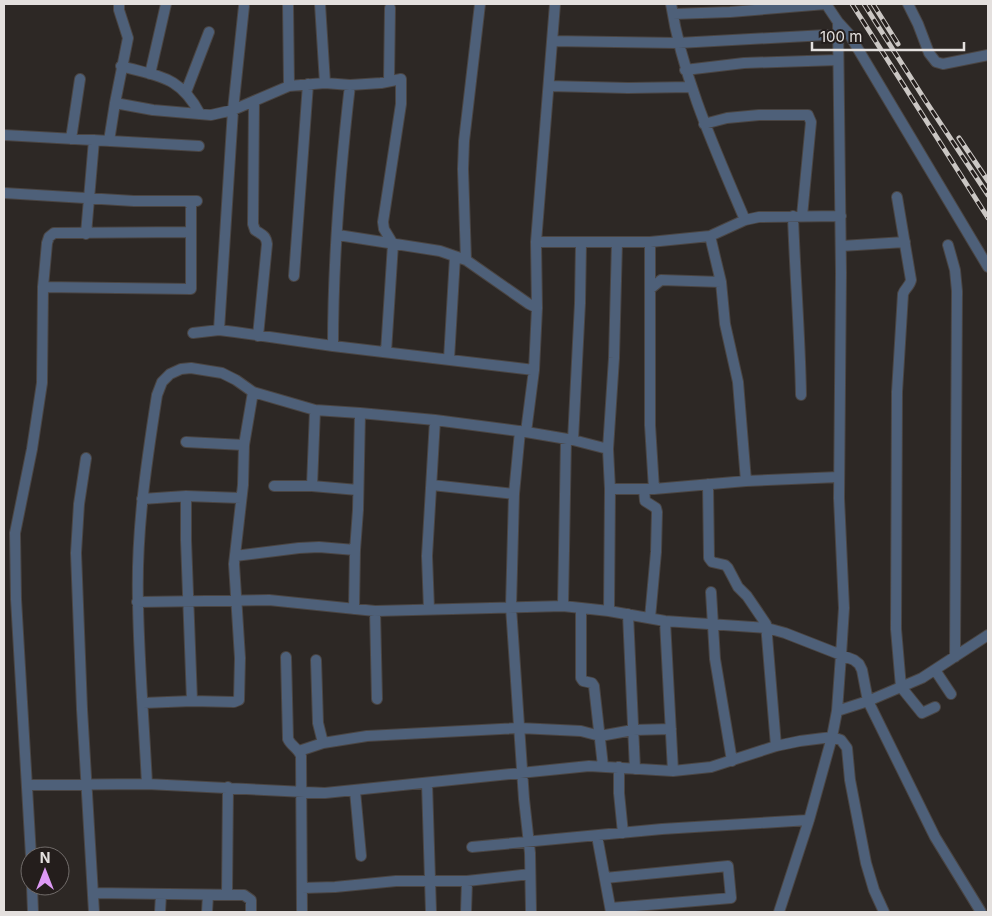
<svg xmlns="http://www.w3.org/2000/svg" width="992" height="916" viewBox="0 0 992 916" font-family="Inter,sans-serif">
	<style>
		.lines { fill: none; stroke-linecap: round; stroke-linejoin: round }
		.minor-casing { stroke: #4a4543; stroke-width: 12 }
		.minor { stroke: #4e6079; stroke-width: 10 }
		.rail-casing { stroke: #cbc7c4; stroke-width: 5 }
		.rail { stroke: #241e1c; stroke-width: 3; stroke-dasharray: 9; stroke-linecap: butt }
	</style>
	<rect width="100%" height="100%" fill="#2d2825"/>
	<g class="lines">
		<g class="minor-casing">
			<path id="minor" d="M119,4V10L128,38L115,103L153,110L211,115L233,110L289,86L325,83L350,85L381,83L401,79V104L383,222L384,229L393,244L386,352
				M288,4L289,86
				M320,4L325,83
				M671,4C683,80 715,149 745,220
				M826,4L838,22L849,34L988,267
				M908,4L918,24L929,53L936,62L943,64L988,55
				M673,14L730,12L826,4
				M552,41L678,43L844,34
				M121,66C160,77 180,76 200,114
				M685,70L744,63L838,60
				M150,74L166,4
				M389,81L390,8
				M549,86L628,88L691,87
				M186,92L209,32
				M254,101L253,224L255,230C262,235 266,235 267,244L258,336
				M704,124L727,118L759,115H808L811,122L802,216
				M4,135L199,146
				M71,139L80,79
				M109,141L115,103
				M4,193L134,201H197
				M897,197L911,280C910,286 905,288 903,294L897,392L896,629L901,687L922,713L935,707
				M793,216C795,276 800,335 801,395
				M86,234L94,140
				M338,235L440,251L466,260L529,304L537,308
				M710,236L721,282L725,324L738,382L746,481
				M536,242H650L710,236L745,220L759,217L841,216
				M650,242V425L654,489
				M948,245L955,270L957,291L955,657
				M841,246L905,242
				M466,260L463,169L464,141L480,4
				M294,276L308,84
				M43,287L191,289V205L187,201
				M650,289L661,280L721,282
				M219,330L233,110L244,6
				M193,333L219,330L235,332L333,346L534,370
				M333,346C333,259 340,172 350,85
				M449,359L455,257
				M520,431L514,494L511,607L524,799L530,853L531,912
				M526,432L534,370L537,308L536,242L555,4
				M573,440L608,449L610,489L609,611
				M186,442L244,445
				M608,449L614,358L617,242
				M86,458L79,504L76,553L82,709L94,912
				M708,484L709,558L712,562L725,565L728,568L738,587L747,596L766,624L776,746
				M432,485L514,494
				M274,486H312L358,490
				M312,486L315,410
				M610,489H654L746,481L839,477
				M644,489L645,501L656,508L657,512L656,552L650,618
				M186,496V540L192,701
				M142,499L186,496L241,498
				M235,556L299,548L319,547L355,550
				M711,592L715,659L732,761
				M137,602L269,600L375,611L563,606L609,611L665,621L767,628L785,633L854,660L859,664L862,670L868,701L935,837L981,912
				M563,606L566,439
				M581,608V678L583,681L592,683L594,686L603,766
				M354,609L355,550L358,510L360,413
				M429,609L427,556L435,420
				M375,611L377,699
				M628,614L635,769
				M665,621L673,771
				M286,657L288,739C291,746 298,748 301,756L302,912
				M316,660L318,723L323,743
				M935,670L951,694
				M143,703L192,701L234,702L239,700L240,658L234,564L243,485L244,445L253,392
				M837,711L868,701L922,678L988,635
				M299,751L323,743L367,736L519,728L581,731L600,736L633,730L671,729
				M619,767V793L623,833
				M427,783L431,912
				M147,784C144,724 139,663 138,603C136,532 146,465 157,395L162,382L170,374L181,369L191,368L222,373L236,380L253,392L315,410L360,413L435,420L526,432L573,440L580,303L581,243
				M27,785L147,784L325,793L589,766L673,771L711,767L776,746L800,741L832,737L841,740L847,748L850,780L866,863L874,890L884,912
				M355,791L361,856
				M597,836L611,912
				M472,847L662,829L809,820
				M31,856L16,599L15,533L32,449L42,383L43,287L47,243L49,237L54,233L190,232
				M605,878L728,866L731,898L611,908
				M32,886L33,912
				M302,888L335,887L396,881H467L530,874
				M93,893L244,895L251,900V912
				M227,895L228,787
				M160,912L161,894
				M207,912L208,895
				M466,912L467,881
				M779,912L809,820L832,737L837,711L841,655L844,608L839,498L841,273L838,22"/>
		</g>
		<use href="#minor" class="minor"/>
		<g class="rail-casing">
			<path id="rail" d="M852,4L988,218
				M864,4L925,100L988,195
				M873,4L898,44
				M959,138L988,181"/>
		</g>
		<use href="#rail" class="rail"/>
	</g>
	<rect width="992" height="916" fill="none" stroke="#e4e0de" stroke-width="10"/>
	<g transform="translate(45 871)"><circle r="24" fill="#241e1c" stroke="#716c6a"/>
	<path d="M0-4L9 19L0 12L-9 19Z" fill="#dd99f4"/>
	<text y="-8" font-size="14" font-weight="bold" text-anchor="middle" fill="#e4e0de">N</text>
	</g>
	<path d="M812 42v8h152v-8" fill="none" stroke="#e4e0de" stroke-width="2.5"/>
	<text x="820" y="42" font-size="15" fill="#e4e0de" stroke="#241e1c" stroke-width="4" paint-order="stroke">100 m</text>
</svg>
